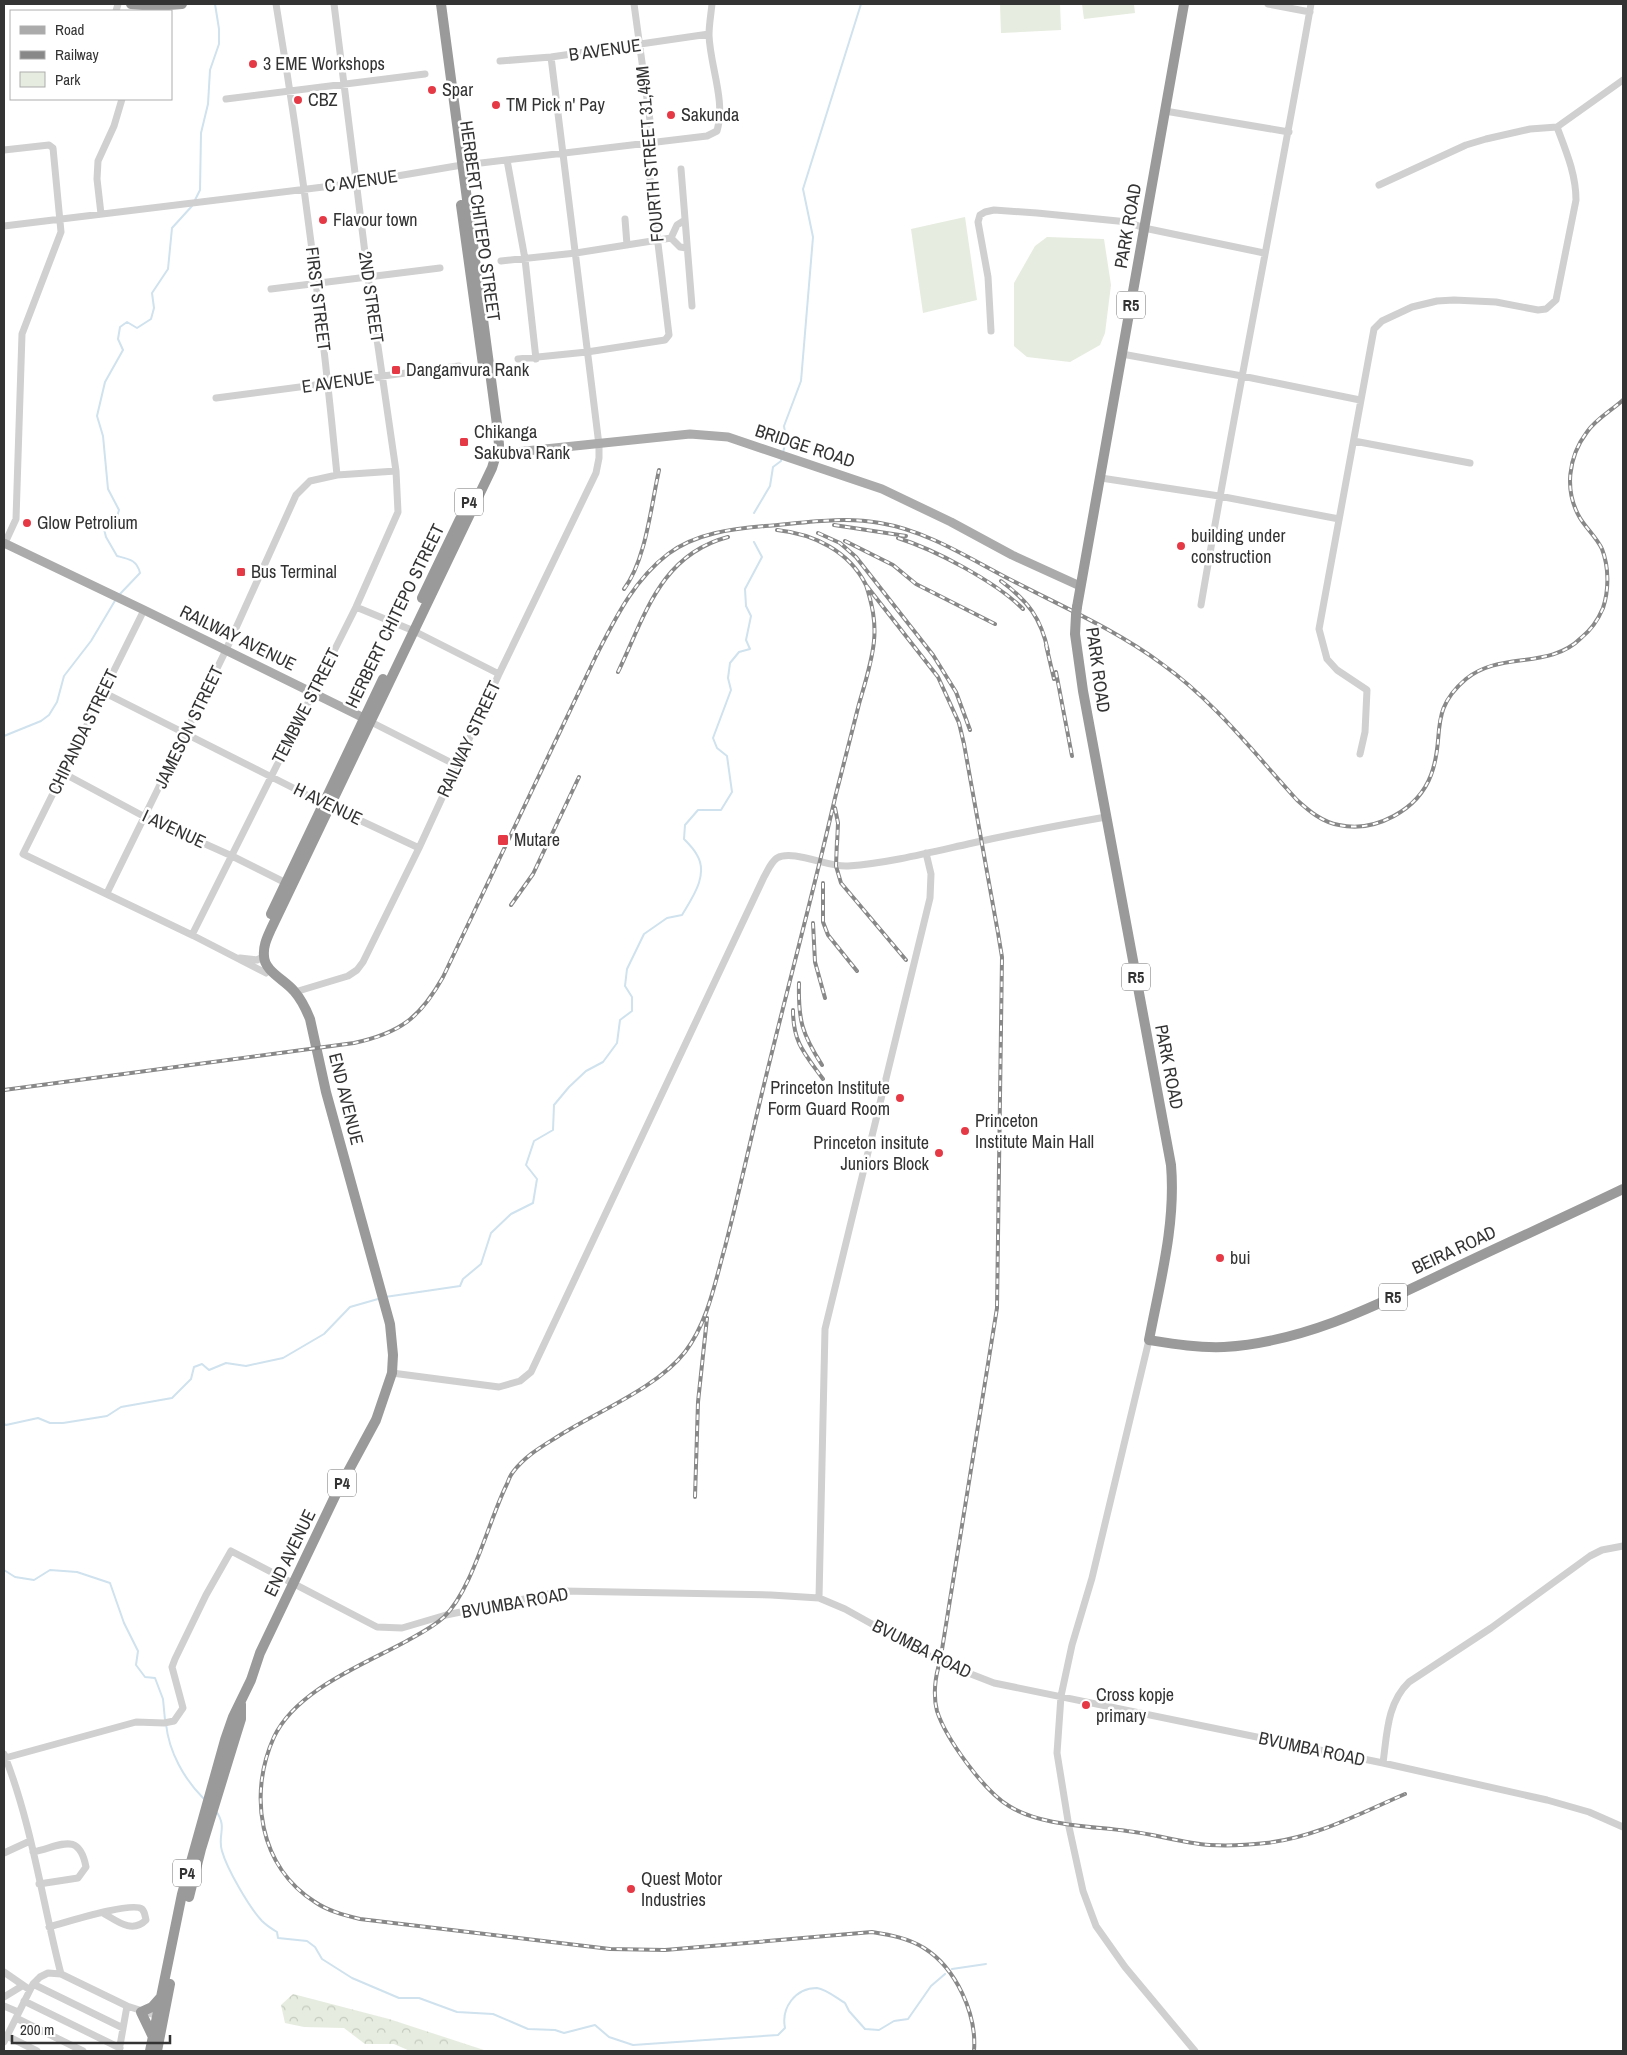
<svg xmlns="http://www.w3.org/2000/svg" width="1627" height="2055" viewBox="0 0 1627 2055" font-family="'Archivo Narrow',sans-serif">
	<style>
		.green { fill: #e6ecdf }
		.forest { fill: url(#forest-crowns) }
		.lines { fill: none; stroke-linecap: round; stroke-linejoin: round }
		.stream { stroke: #cfe2ee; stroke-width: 2 }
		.minor { stroke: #d0d0d0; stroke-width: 7 }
		.major { stroke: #ababab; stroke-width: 9 }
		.highway { stroke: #9a9a9a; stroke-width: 10 }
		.rail-casing { stroke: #888; stroke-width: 4 }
		.rail { stroke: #fff; stroke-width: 2; stroke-dasharray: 5.5; stroke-linecap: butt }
		.highway-bridge { stroke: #9a9a9a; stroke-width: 10 }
		.poi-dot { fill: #e63946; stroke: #fff; stroke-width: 2 }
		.labels { text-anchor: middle; stroke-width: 5; stroke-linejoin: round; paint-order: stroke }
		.shield { fill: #fff; stroke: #707070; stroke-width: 1 }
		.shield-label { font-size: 16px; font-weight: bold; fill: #333 }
		.street-label { font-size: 18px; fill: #333; stroke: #fff }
		.poi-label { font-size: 18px; fill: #333; stroke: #fff; text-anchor: start }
	</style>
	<defs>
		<pattern id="forest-crowns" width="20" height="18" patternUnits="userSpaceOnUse" patternTransform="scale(1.25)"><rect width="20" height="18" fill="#e6ecdf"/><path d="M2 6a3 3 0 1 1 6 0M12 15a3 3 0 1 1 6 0" fill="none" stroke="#c6cbc0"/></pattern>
	</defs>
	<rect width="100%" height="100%" fill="#fff"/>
	<path class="green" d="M1000,4H1060L1061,30L1001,33Z
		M1082,4H1134L1135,13L1084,19Z
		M965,217L977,300L923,313L911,229Z
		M1047,237L1104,239L1111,285L1105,333L1100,345L1070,362L1027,357L1014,346V283L1035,246Z"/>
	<path class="forest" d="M293,1994L389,2019L487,2051H410L394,2044H365L344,2028L304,2027L285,2023L281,2005Z"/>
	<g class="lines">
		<path class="stream" d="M195,200L200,190L201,133L208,104L210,70L219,44V29L215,4
			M783,453L786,439L784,426L801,381L813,237L803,189L861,4
			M754,513L770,486L773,467L781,461L782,457
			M119,595L140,573C137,560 129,559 117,556L106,537L104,529L117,517L119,510L108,489L103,436L97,416L105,382L123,350L118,339L120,327L127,322L137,328L151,319L154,308L152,293L168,269L172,228L192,206
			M4,736L41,721L49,715L57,702L64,676L91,641L116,599
			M385,1297L460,1286L463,1279L481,1264L491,1233L511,1214L533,1203L537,1179L526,1165L534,1141L553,1130L554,1105L569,1087L586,1071L603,1062L617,1043L620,1020L632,1011V997L625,986L627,969L644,934L667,918L682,915C692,898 709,875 697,855C694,849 689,844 684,839L685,825L698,810H721L732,792L727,756L717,748L713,738L731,690L728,678L730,663L739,652L750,649L746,640L751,616L746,606L745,589L762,557L754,542
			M4,1424L6,1425L38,1418L50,1423H63L107,1416L121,1407L172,1398L191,1379L194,1367L202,1364L209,1370L226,1363L246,1366L283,1358L324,1334L350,1307L378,1299
			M4,1570L15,1577L34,1580L50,1570L77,1572L110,1583L124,1623L138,1651L136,1665L145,1677L155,1678L163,1699L165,1720
			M166,1724C169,1752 184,1779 204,1799
			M216,1811C228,1828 217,1835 222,1851C227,1869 249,1907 262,1921C266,1925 272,1929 277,1932L278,1938L307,1941L315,1947L322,1959L352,1978L399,1998H419L457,2012L493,2014L528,2029L555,2030L564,2033L595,2025L609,2037L633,2045L778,2035L785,2028C781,2008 795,1988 817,1988C826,1989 838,1999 845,2003L849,2011L865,2029L879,2030L894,2021L908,2019L931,1986L945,1974
			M952,1969L986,1964"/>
		<path class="minor" d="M276,4C302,160 322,318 337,475
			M1268,4L1310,12
			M116,11L118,4
			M500,61L551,57L709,34
			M226,99L425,74
			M1165,111L1289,132
			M4,150L49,145L53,148L61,232L22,334L16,519L4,545
			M507,160L525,259L536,359
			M681,169L692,306
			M1379,185L1466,145L1486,139L1530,129L1557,127L1623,80
			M101,214L97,179L98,161L114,126L122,99
			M625,219L627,245
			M685,220L677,225L671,238L680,247L686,248
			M4,226L356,183L456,166L707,136L717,131C726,101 710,66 709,35C709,25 711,14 712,4
			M501,261L576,253L671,238
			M271,289L440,268
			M991,331L988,277L978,222L980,215L985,212L994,210L1037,213L1128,222L1144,228L1264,253
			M1122,354L1242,376L1360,400
			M518,359L587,352L665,340L669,335L646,144L651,128L634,4
			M216,398L459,366
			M1354,441L1470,463
			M1101,478L1219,496L1339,519
			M1201,605C1235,404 1276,204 1311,4
			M356,607L414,631L499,674
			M144,610L23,854L192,935L266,973
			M103,692L323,803L419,848
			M371,722L456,765
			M1360,754L1365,732L1367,690L1337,670L1327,659L1319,629L1374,329L1382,321L1412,307L1437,301L1454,300L1496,302L1538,310L1546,309L1556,300L1576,200C1576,174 1566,151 1557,127
			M63,773L145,817L232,856L286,883
			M107,893L226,650L296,495L310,481L337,475L396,471
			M192,935L356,607L398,512L396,471L368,277L334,4
			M240,958L257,960L263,957
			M295,992L348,976L357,970L363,962L419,848L499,674L596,473L599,458V445L551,57
			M1149,1340L1092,1578L1072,1645L1061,1696L1057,1753L1069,1827L1083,1891L1096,1926L1125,1967L1195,2051
			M392,1373L499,1387L520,1381L531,1372L764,877C768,870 771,862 777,858C793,849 830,868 848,866C888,863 928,853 968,844C1013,834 1060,825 1106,817
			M819,1598L825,1329L930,898L931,874L926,853
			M4,1754C32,1824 42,1901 61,1974
			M5,1758L136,1722L164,1723L174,1721L183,1708L172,1667L175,1659L206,1595L231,1551L377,1627L402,1628L446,1615L563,1591L771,1595L819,1598L845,1609L940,1662L994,1683L1383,1763L1547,1800L1589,1812L1623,1827
			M1383,1763C1387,1734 1387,1703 1409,1682L1491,1628L1590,1556L1602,1550L1623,1546
			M33,1852C61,1846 79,1831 86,1867L78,1878L39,1884
			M4,1853L30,1841
			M49,1927C64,1923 132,1901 142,1909C145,1912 145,1916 146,1920C132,1934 117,1921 103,1913
			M4,1972L30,1990
			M33,1984L123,2028
			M4,1997L22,1986
			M24,2001L120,2048
			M4,2006L18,2012
			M16,2018L83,2051
			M7,2036L37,2051
			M4,2042L33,1984L40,1977L48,1973L61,1974L127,2006L161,2017
			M119,2051L127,2006"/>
		<path class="major" d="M497,454L690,434L728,437L882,489L951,522L1012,555L1080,586
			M4,543L144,610L370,721"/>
		<path class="highway" d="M131,4L155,6L182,4
			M461,205L484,372
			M422,598L460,519
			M1077,607L1184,4
			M1076,615L1075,634L1083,691L1171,1165C1176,1224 1160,1282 1149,1340C1174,1344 1198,1348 1224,1347C1310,1342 1389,1299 1465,1263C1518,1238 1571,1214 1623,1189
			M271,914L383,679
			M189,1897L201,1849L236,1735L241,1719V1704
			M152,2035L141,2012L152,2007L160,1998
			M150,2051L182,1894L225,1740L233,1717L251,1680L260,1653L337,1492L376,1420L392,1373L393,1355L390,1324L326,1092L310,1019C306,1009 301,999 294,991C285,980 264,971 264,956C263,946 267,938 271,929L492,468L499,445L498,432L441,4
			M157,2051L170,1984"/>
		<g class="rail-casing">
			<path id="rail" d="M834,525L906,536
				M777,530C814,534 849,551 866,585L938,677L959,723L964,744L998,933L1002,957L997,1308L940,1662C935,1676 933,1696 937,1711C946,1739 984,1791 1009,1806C1041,1826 1091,1826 1127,1831C1155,1834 1182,1843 1210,1845C1228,1846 1248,1845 1266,1843C1314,1838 1361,1813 1405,1794
				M818,533L840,543L856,557L933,655L956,692L970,730
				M898,538C936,550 996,582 1023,609
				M845,541L893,565L916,584L995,624
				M1001,581C1028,601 1041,618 1048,651
				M866,585C872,604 876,621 874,641C872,662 865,683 859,704C851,735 843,767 835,798C812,898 785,997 761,1097C749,1147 738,1197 725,1247C715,1282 708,1322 685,1352C657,1388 596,1412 557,1437C541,1447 525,1456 513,1472C509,1477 509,1480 506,1486C488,1523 472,1590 444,1617C432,1628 417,1635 403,1643C360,1666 296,1691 274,1737C248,1794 259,1867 315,1902C328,1911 344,1915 360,1919L610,1949L665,1950L872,1932C890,1935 908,1938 924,1948C956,1968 977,2014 974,2051
				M624,589C646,560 651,506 659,470
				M1046,645L1054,679
				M618,672C645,616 660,555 728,537
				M1056,672L1072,756
				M835,808L838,823L837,845
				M837,840L836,866L841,883L906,960
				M823,883V922L828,935L857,971
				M511,905L533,874L579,777
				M813,923L815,962L825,998
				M799,983C798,1020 802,1034 822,1065
				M793,1010C793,1043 805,1054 823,1079
				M4,1090L354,1043C400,1033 420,1018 443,977L597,654C616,617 634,580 668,554C696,533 732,529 765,526C803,523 842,516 880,523C928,531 970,559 1013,581C1063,607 1116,630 1162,664C1214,701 1254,753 1297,800C1309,811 1322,822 1339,825C1375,833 1418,810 1431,775C1446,736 1427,712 1466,679C1500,651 1549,670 1581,638C1591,630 1598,620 1603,608C1609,590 1609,567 1602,549C1597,538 1586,528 1580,518C1564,491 1568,457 1587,432C1596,419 1611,411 1623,400
				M695,1497L698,1402L707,1318"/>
		</g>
		<use href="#rail" class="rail"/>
		<path class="highway-bridge" d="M1076,615L1077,607"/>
	</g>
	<g class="poi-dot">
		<circle cx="253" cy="64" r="5"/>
		<circle cx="432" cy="90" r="5"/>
		<circle cx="298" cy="100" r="5"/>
		<circle cx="496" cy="105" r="5"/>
		<circle cx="671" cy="115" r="5"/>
		<circle cx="323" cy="220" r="5"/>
		<rect x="391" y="365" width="10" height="10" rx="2.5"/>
		<rect x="459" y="437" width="10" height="10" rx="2.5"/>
		<circle cx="27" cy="523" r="5"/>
		<circle cx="1181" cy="546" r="5"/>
		<rect x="236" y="567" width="10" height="10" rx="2.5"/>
		<rect x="497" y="834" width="12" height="12" rx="2.5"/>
		<circle cx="900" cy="1098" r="5"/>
		<circle cx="965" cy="1131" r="5"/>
		<circle cx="939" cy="1153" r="5"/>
		<circle cx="1220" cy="1258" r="5"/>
		<circle cx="1086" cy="1705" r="5"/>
		<circle cx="631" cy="1889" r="5"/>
	</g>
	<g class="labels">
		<g class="shield">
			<rect x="1117" y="291.5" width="28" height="27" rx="4"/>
			<rect x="455" y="488.5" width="28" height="27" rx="4"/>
			<rect x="1122" y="963.5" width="28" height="27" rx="4"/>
			<rect x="1379" y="1283.5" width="28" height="27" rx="4"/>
			<rect x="328" y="1469.5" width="28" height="27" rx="4"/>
			<rect x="173" y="1859.5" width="28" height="27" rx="4"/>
		</g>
		<g class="shield-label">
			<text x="1131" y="311">R5</text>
			<text x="469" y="508">P4</text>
			<text x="1136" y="983">R5</text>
			<text x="1393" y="1303">R5</text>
			<text x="342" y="1489">P4</text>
			<text x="187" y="1879">P4</text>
		</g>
		<g class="street-label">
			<text transform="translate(605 50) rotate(-8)" y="6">B AVENUE</text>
			<text transform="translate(650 154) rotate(-95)" y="6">FOURTH STREET 31,49M</text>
			<text transform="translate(361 181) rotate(-8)" y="6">C AVENUE</text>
			<text transform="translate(480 221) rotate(82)" y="6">HERBERT CHITEPO STREET</text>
			<text transform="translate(1128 226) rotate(-80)" y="6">PARK ROAD</text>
			<text transform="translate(371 297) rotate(82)" y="6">2ND STREET</text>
			<text transform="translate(318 299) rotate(83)" y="6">FIRST STREET</text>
			<text transform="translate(338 382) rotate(-8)" y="6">E AVENUE</text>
			<text transform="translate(805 446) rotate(18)" y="6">BRIDGE ROAD</text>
			<text transform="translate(395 616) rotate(-64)" y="6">HERBERT CHITEPO STREET</text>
			<text transform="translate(238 638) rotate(26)" y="6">RAILWAY AVENUE</text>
			<text transform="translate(1098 670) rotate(82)" y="6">PARK ROAD</text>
			<text transform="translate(306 706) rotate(-63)" y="6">TEMBWE STREET</text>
			<text transform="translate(189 727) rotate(-64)" y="6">JAMESON STREET</text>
			<text transform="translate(83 732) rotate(-64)" y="6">CHIPANDA STREET</text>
			<text transform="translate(469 739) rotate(-65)" y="6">RAILWAY STREET</text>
			<text transform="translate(328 804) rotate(26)" y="6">H AVENUE</text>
			<text transform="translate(174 829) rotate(25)" y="6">I AVENUE</text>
			<text transform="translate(1169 1067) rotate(79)" y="6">PARK ROAD</text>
			<text transform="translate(346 1099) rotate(76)" y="6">END AVENUE</text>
			<text transform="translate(1454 1250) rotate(-25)" y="6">BEIRA ROAD</text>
			<text transform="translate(290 1553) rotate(-64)" y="6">END AVENUE</text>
			<text transform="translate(515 1603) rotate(-10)" y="6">BVUMBA ROAD</text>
			<text transform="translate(922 1649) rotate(27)" y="6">BVUMBA ROAD</text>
			<text transform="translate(1312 1749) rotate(12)" y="6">BVUMBA ROAD</text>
		</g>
		<g class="poi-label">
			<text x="263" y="70">3 EME Workshops</text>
			<text x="442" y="96">Spar</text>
			<text x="308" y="106">CBZ</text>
			<text x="506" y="111">TM Pick n' Pay</text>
			<text x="681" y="121">Sakunda</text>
			<text x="333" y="226">Flavour town</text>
			<text x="406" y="376">Dangamvura Rank</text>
			<text x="474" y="438">Chikanga<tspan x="474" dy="21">Sakubva Rank</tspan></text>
			<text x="37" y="529">Glow Petrolium</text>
			<text x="1191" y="542">building under<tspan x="1191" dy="21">construction</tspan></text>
			<text x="251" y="578">Bus Terminal</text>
			<text x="514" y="846">Mutare</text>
			<text x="890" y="1094" text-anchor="end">Princeton Institute<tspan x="890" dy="21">Form Guard Room</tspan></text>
			<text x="975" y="1127">Princeton<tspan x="975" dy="21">Institute Main Hall</tspan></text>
			<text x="929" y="1149" text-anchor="end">Princeton insitute<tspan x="929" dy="21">Juniors Block</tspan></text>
			<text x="1230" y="1264">bui</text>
			<text x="1096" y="1701">Cross kopje<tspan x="1096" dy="21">primary</tspan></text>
			<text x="641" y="1885">Quest Motor<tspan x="641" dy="21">Industries</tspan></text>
		</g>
	</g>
	<rect width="1627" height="2055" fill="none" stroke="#333333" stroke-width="10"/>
	<rect x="10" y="10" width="162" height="90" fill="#ffffff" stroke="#adadad"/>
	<rect x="20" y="26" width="25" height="8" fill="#ababab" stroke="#adadad"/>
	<text x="55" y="35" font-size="15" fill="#333333">Road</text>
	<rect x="20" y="51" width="25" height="8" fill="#888888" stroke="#adadad"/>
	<text x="55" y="60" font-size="15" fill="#333333">Railway</text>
	<rect x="20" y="72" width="25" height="15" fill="#e6ecdf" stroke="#adadad"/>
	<text x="55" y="85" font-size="15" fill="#333333">Park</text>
	<path d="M12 2035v8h158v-8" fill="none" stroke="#333333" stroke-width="2.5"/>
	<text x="20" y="2035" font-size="15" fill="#333333" stroke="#ffffff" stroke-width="4" paint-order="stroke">200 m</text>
</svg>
